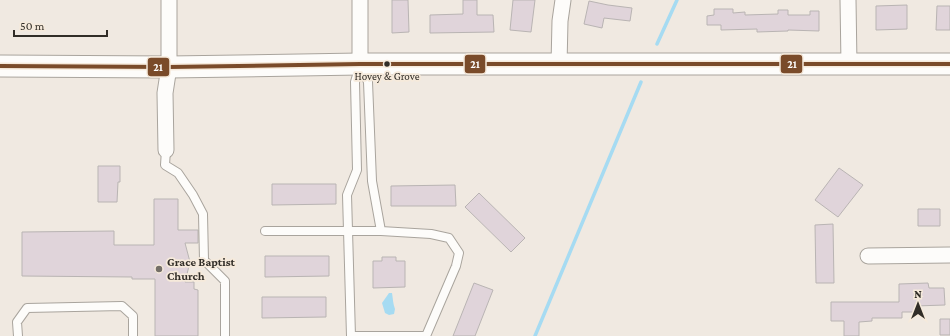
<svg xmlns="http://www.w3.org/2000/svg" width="950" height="336" viewBox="0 0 950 336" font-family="'Crimson Pro',serif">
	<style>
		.water { fill: #a6dbf2 }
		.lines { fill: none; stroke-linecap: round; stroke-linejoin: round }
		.stream { stroke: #a6dbf2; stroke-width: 3.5 }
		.building { fill: #e0d4da; stroke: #b9b4b3 }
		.service-casing { stroke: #a9a49d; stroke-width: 10 }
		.minor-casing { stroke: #a9a49d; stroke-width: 17 }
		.secondary-casing { stroke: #a9a49d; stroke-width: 23 }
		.service { stroke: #fdfcfa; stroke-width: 8 }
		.minor { stroke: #fdfcfa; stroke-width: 15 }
		.secondary { stroke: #fdfcfa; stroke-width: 21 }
		.bus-1-casing { stroke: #f6eadb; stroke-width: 7 }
		.bus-1 { stroke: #7a4b2a; stroke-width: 4 }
		.bus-dot { fill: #312d27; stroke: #f6eadb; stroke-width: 1.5 }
		.poi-dot { fill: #746f68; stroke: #f6eadb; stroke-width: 1.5 }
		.labels { text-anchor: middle; stroke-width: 3.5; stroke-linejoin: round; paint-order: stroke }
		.bus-label { font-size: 11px; fill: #312d27; stroke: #f6eadb }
		.poi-label { font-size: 12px; font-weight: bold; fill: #312d27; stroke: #f6eadb; text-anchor: start }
		.line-badge { stroke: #f6eadb; stroke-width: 1.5 }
		.badge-label { font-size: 11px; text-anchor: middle; font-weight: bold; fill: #fff }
	</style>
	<rect width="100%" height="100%" fill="#f0e9e1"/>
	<path class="water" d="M389,293H392C393,299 393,304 395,309L394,314L389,315L385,313L382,303Z"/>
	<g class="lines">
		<path class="stream" d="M657,44L677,0
			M535,336L641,82"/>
	</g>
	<path class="building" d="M392,0H408L409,32L392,33Z
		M463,0H477V15H493L494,32L430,33V15L463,14Z
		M513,0H535L531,32L510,30Z
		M589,1L608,5L632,8L630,21L604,18L602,28L584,24Z
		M907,5V29L876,30V6Z
		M937,6H950V30H936Z
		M714,9H733V13L745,12V15L778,14V10H788V15H810V11H819V31L788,30V31L757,32V29L721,30V25H707V16L714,15Z
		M98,166H120V182H118L117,202H98Z
		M839,168L863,185L838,217L815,200Z
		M272,184H336V204L272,205Z
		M455,185L456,206H391V186Z
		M479,193L525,238L511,252L465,207Z
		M154,199H178V230H198V243H185L190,262L185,282H194V289L198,290V336H155V279H132V277L22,276V232L114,231V245H154Z
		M918,209H940V226H918Z
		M833,224L834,283H816L815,225Z
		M265,256H329V276L265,277Z
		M382,257H396V261H405V287L373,288V261H382Z
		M474,283L493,290L475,336H453Z
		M928,283L929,288H944L945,305L915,306V312H902V318H872V321L859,322V336H844V321H831V302H899V284Z
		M262,297H326V317L262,318Z
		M940,319H950V335H940Z"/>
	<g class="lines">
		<g class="service-casing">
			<path id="service" d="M360,64L368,82L372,181L381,231
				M166,150L165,165L178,173L193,195L203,214L204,260L225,281V336
				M265,231H381L431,234L449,238L459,253L456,266L426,336
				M18,336L17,322L27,308L122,306L133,316V336
				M351,336L347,195L357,170L355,82L360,65
				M351,336H425"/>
		</g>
		<g class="minor-casing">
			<path id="minor" d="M360,0V64
				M848,0L849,64
				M559,65L560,21L563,0
				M166,150L165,93L169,67V0
				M868,256L950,255"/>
		</g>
		<g class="secondary-casing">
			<path id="secondary" d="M0,66L169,67L360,64H950"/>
		</g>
		<use href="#service" class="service"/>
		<use href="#minor" class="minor"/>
		<use href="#secondary" class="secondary"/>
		<g class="bus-1-casing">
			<path id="bus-1" d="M0,66L169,67L360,64H950"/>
		</g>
		<use href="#bus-1" class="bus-1"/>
	</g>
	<circle class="bus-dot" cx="387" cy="64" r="3.5"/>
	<circle class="poi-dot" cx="159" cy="269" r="4"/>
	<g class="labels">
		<g class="bus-label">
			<text x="387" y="80">Hovey &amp; Grove</text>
		</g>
		<g class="poi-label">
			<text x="167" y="266">Grace Baptist<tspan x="167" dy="14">Church</tspan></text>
		</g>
	</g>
	<g class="line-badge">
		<rect x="464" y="54" width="22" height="20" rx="4" fill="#7a4b2a"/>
		<rect x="780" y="54" width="23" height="20" rx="4" fill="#7a4b2a"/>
		<rect x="147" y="57" width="23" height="20" rx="4" fill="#7a4b2a"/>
	</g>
	<g class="badge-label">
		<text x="475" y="68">21</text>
		<text x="792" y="68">21</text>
		<text x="158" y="71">21</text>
	</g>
	<g transform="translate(918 304)" stroke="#f6eadb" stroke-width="3" paint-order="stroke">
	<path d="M0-3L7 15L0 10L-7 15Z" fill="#312d27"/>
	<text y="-6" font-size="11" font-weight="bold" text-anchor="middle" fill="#312d27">N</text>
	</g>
	<path d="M14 30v6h93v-6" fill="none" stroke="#312d27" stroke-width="2"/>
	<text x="20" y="30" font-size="12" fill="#312d27" stroke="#f6eadb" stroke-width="3" paint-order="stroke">50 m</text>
</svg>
